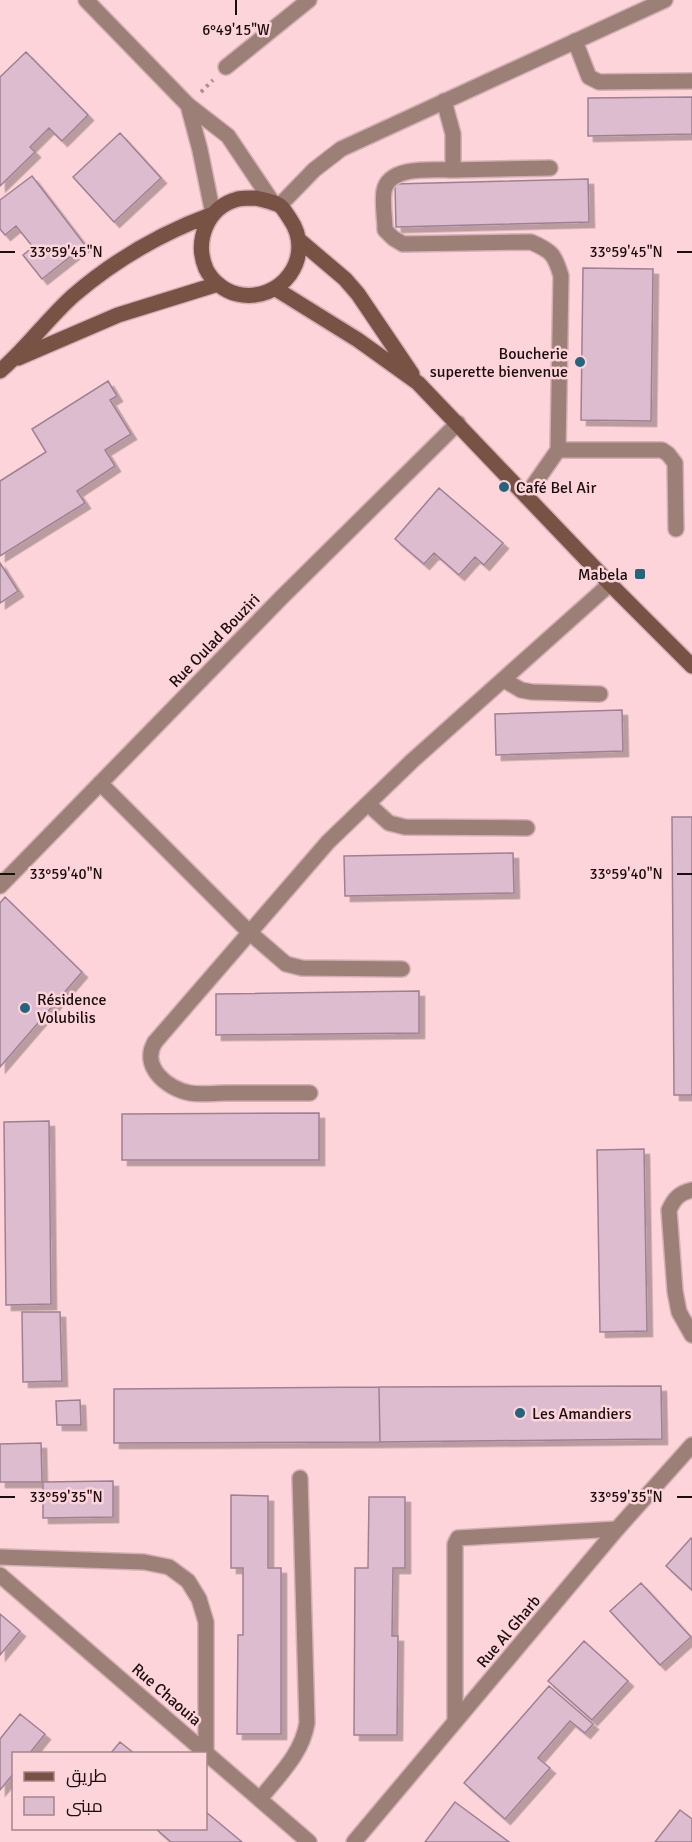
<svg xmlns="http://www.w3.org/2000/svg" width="692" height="1842" viewBox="0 0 692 1842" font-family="Signika,Cairo,sans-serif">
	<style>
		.building { fill: #ddbcd0; stroke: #9f8093; stroke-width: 1.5; filter: url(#shadow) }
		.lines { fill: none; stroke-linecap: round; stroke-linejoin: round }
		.lane-casing { stroke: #d4b0b5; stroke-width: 18 }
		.street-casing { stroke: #d4b0b5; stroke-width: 18 }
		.secondary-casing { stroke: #d4b0b5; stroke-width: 18 }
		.path { stroke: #ad8e92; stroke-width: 4; stroke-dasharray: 3 4.5; stroke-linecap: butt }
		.lane { stroke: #9c8077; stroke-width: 15 }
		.street { stroke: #9c8077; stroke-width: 15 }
		.secondary { stroke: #795246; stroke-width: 15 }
		.ticks { fill: none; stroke: #1b0e10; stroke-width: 2 }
		.poi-dot { fill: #27637b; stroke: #fdd4d9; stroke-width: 2 }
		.labels { text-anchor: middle; stroke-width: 5; stroke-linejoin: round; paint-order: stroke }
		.poi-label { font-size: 16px; fill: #1b0e10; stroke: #fdd4d9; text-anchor: start }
		.street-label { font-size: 16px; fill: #1b0e10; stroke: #fdd4d9 }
		.ticks-label { font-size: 15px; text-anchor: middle; fill: #1b0e10; stroke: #fdd4d9; stroke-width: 5; stroke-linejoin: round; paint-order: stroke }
	</style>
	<defs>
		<filter id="shadow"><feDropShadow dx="5.5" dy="5.5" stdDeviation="0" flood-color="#0004"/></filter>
	</defs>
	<rect width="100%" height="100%" fill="#fdd4d9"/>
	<path class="building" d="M26,52L88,115L62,141L49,128L30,147L35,152L0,186V77Z
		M692,97V134L588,136V98Z
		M120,133L161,178L114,222L73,177Z
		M32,176L85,245L42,279L23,255L33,247L16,226L5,235L0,229V200Z
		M588,179L589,222L396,227L395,184Z
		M583,268L653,269L651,421L581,420Z
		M108,381L117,396L110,400L131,434L105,450L115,466L77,491L85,503L0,556V481L46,452L32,429Z
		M439,488L503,543L484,565L475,557L459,575L434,553L424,564L395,539Z
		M0,563L18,591L0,603Z
		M622,710L623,751L496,755L495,714Z
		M672,817H692V1095H674Z
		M513,853L514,893L345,896L344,856Z
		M5,897L82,972L0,1067V903Z
		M419,991V1033L216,1035V994Z
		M319,1113V1160H122V1114Z
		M49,1121L51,1304L6,1305L4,1122Z
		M644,1149L647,1331L600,1332L597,1150Z
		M22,1312H60L62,1381L23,1382Z
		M661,1386L662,1439L380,1442L379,1387Z
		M379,1387L380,1442L114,1443V1389Z
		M80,1400L81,1425H57L56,1401Z
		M41,1443L42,1482H0V1444Z
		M113,1481V1517L43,1518V1482Z
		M231,1495L268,1496V1568H281V1734H237L238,1635H243V1568H231Z
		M369,1497H405V1568H393L392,1636H398L397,1735H354L355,1568H368Z
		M691,1538L692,1539V1590L666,1566Z
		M641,1583L691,1637L660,1665L610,1611Z
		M0,1614L20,1631L0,1655Z
		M584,1641L628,1681L592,1720L548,1681Z
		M549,1686L593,1724L585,1733L570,1721L538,1758L550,1768L505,1819L464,1783Z
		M20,1714L45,1734L29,1754H14V1773L0,1790V1739Z
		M120,1742L135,1754H110Z
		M455,1802L509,1842H425Z
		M680,1810L692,1819V1842H655Z
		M206,1812L242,1842H171L155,1828H206Z"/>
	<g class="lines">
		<g class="lane-casing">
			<path id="lane" d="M575,41L589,77L599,82L692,81
				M444,101L453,134V170C434,170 389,165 384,191C382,203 385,218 385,230L393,238L403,244L531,242C552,251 555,255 561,276L558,450L526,496
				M453,170L550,168
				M558,450H662L668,454L675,463L676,529
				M504,680L521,690L532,692L600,694
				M368,804L389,823L405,827L527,828
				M250,933L286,964L302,968L402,969
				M155,1042C140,1066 167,1089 190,1093C202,1095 215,1093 227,1093C255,1093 282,1093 310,1093
				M692,1190C679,1193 674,1199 669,1210L675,1291L679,1312L692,1335
				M0,1557L144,1562L169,1567L188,1581L199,1599L206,1622V1752
				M455,1721V1544L458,1538L617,1529
				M260,1799C279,1775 302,1754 307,1723L300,1478"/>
		</g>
		<g class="street-casing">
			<path id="street" d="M86,0L188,105L228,136L273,203
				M226,67L309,0
				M188,105L200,150L213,214
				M280,205L314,170L341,149L665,0
				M100,783L250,933
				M0,886L281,598L458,423
				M155,1042L328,842L412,761L610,584
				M0,1575L309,1842
				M354,1842L617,1529L692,1445"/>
		</g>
		<g class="secondary-casing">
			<path id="secondary" d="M256,198C263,200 272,201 279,205C283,207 287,215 290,219C316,257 281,304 237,294C224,291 212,281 206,269C194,241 207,207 238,199C244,198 250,198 256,198Z
				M299,240L345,279L358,294L412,374
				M276,289L358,340L418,383L610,584L692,666
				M18,358L118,315L218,284
				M0,371C27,348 48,318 74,295C116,259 161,233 213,214"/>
		</g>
		<path class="path" d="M201,92L213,80"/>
		<use href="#lane" class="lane"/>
		<use href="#street" class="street"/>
		<use href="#secondary" class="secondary"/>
	</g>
	<path class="ticks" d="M236,0V15M0,252H15M677,252H692M0,874H15M677,874H692M0,1497H15M677,1497H692"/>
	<g class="poi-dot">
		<circle cx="580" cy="362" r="6"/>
		<circle cx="504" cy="487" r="6"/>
		<rect x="634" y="568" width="12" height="12" rx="3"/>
		<circle cx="25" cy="1008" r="6"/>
		<circle cx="520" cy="1413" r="6"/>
	</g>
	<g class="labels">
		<g class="poi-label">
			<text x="568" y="359" text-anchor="end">Boucherie<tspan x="568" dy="18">superette bienvenue</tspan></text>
			<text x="516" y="493">Café Bel Air</text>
			<text x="628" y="580" text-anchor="end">Mabela</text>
			<text x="37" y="1005">Résidence<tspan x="37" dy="18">Volubilis</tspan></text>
			<text x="532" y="1419">Les Amandiers</text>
		</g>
		<g class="street-label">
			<text transform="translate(214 640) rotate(-46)" y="6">Rue Oulad Bouziri</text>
			<text transform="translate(508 1631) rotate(-50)" y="6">Rue Al Gharb</text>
			<text transform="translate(167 1694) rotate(41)" y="6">Rue Chaouia</text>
		</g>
	</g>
	<g class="ticks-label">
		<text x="236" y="35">6°49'15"W</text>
		<text x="66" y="257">33°59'45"N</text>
		<text x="626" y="257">33°59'45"N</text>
		<text x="66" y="879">33°59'40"N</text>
		<text x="626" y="879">33°59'40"N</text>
		<text x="66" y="1502">33°59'35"N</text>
		<text x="626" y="1502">33°59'35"N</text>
	</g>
	<rect x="12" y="1752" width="195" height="78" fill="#fdd4d9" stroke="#a38589" stroke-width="1.5"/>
	<rect x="24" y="1772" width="30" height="9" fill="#795246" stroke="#a38589" stroke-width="1.5"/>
	<text x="66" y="1782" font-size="18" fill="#1b0e10">طريق</text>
	<rect x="24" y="1797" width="30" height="18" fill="#ddbcd0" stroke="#a38589" stroke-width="1.5"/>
	<text x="66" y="1812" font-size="18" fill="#1b0e10">مبنى</text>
</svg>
